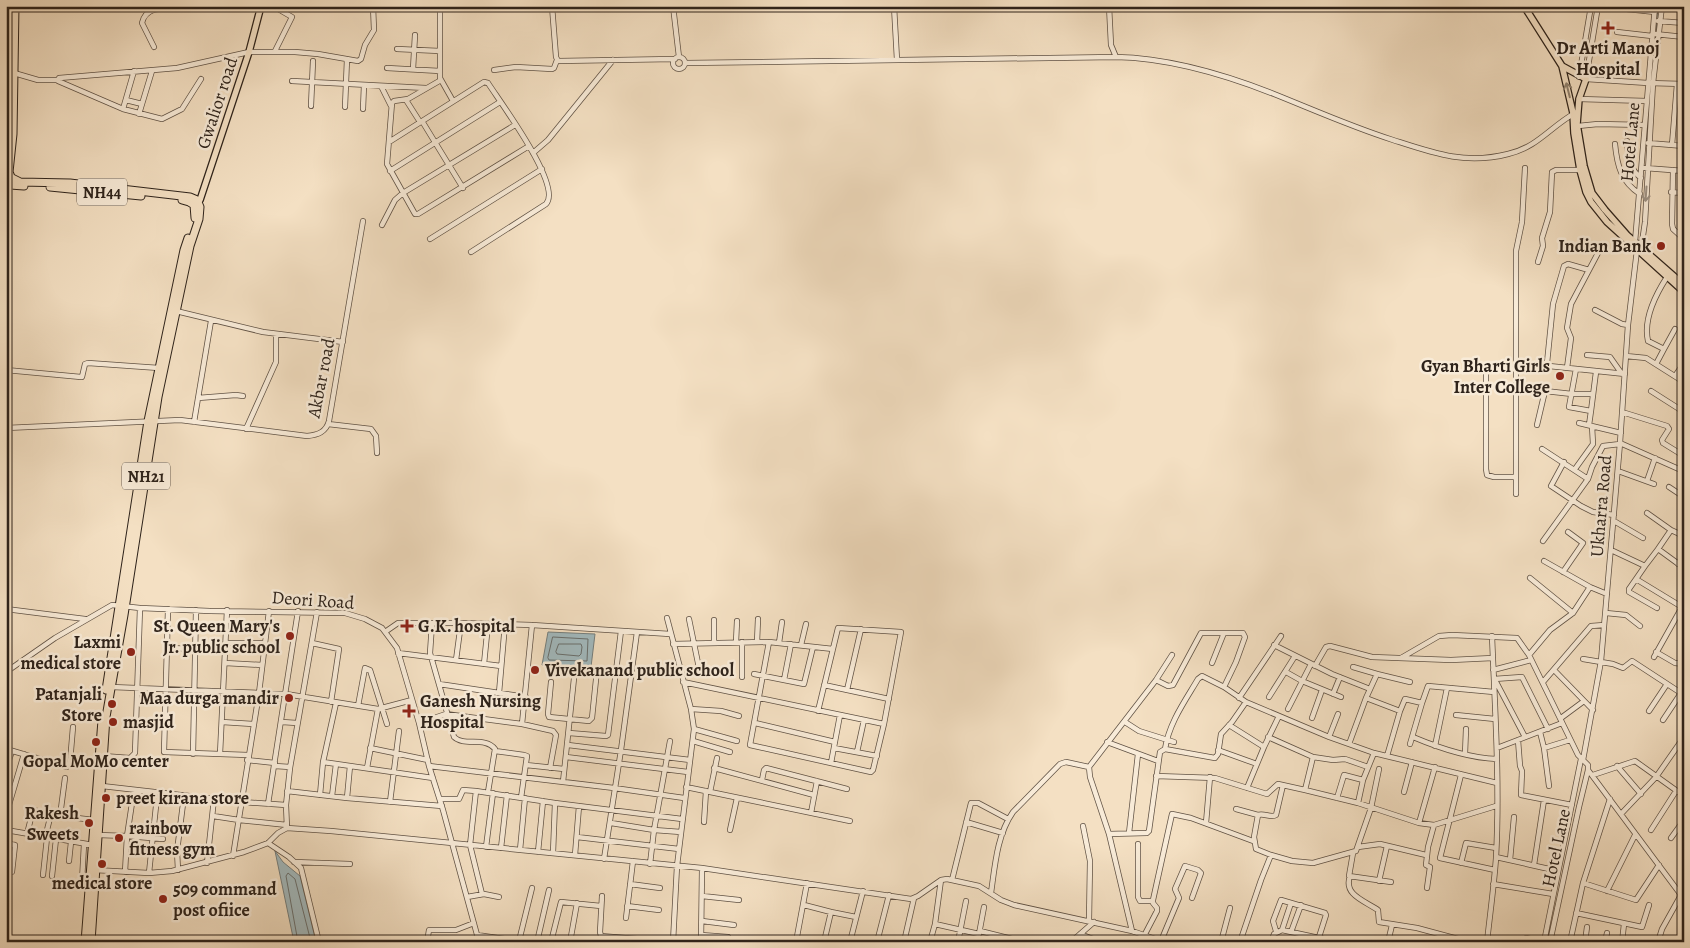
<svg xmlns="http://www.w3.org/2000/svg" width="1690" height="948" viewBox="0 0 1690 948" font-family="Alegreya,serif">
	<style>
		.water { fill: #a2babf; stroke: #747e7d }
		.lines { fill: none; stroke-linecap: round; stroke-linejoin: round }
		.shore { stroke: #686e6d; stroke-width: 1 }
		.stream { stroke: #747e7d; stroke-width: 1 }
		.minor-casing { stroke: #605245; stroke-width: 6 }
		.major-casing { stroke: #2e231b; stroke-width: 8 }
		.highway-casing { stroke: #2e231b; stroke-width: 9 }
		.minor { stroke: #f8ebd8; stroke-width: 4.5 }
		.major { stroke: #f4e0c3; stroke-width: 5.5 }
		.highway { stroke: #f4e0c3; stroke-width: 7 }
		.oneway { stroke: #91826f }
		.oneway2 { stroke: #9d9183 }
		.poi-dot { fill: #8f2418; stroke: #f8ebd8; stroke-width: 2 }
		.labels { text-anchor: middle; stroke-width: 5; stroke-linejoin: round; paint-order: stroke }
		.shield { fill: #f8ebd8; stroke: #6b5f54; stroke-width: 1 }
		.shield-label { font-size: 16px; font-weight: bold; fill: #2e231b }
		.poi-label { font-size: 18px; font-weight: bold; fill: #2e231b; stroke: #f8ebd8; text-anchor: end }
		.street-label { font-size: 18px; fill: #2e231b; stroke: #f8ebd8 }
	</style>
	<rect width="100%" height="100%" fill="#f4e0c3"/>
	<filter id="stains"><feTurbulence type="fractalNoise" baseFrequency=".004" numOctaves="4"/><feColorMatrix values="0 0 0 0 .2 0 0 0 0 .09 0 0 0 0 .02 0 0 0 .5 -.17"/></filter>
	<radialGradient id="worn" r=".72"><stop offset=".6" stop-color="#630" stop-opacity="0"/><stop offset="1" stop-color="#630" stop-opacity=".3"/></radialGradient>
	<path class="water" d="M548,632L595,634L591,667L542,665Z
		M275,851L283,862L300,876L316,942H294Z"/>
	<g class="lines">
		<path class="shore" d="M553,637L588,639L587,661L549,660L548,658Z
			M559,644H581L582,647L581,654L579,656L557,654L556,652Z
			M298,942L286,876L288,873L295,879L311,942"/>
		<path class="stream" d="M1656,33L1658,6
			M1651,75L1655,37"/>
		<g class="minor-casing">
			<path id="minor" d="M273,6L292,17L275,51
				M552,6L556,57L558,61L675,59
				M673,6L679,57
				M894,6L897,60
				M1109,6L1111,45L1116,57
				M1598,6L1586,79L1648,83L1684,84
				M1598,6L1655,12
				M1658,21L1684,23
				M1617,32L1652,36
				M1655,34L1684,37
				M154,47L142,23C147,0 178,12 195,6
				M397,49L440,51V78L453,101
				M440,51V6
				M673 63a6 6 0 1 1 12 0a6 6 0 1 1-12 0Z
				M685,63L1116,57C1167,58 1226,75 1274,94C1314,110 1352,127 1393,140C1433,153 1465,165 1508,154C1538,147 1550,127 1575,113
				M387,68L440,71
				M413,69L415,35
				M494,70L516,67L552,69L554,68L557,60
				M14,73L38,80H58
				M1579,77L1591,6
				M201,79L182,109L162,119L123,109L58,81L59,78L177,68L249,52H295L318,54L358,61L361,59L365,45L374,30L373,6
				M441,80L408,99L394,101L392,103L387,164L415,214H418L529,146
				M292,81L426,88
				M381,86L391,106
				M1579,99L1647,101
				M126,100L142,104
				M406,100L420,122
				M311,106L313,61
				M345,107L347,59
				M123,109L134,71
				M363,109L364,85
				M139,114L152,71
				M422,121L463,188
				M1578,126L1598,124L1645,125
				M1627,141C1628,155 1629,169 1641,178
				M389,142L484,82L488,83C500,102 563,186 546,204L471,252
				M1648,143L1684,146
				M1615,144C1617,165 1621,182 1640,194
				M1672,145L1677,84
				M533,153L548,140L613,60
				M1645,168L1684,171
				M1673,170L1672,224L1673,229L1684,239
				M390,171L500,102
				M1671,192L1684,193
				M382,225L395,200L403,193L515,125
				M430,239L542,169
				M1641,249L1645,222L1653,83L1662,6
				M1538,262L1543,246L1542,238L1550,212L1552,172L1556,170H1581
				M1589,270L1568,264L1564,266L1553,304L1547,363L1549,366L1625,374
				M1595,310L1622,324L1628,325
				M176,311L263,332L343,342
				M1664,349L1675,329
				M1587,355L1610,357L1622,374
				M1626,356L1646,358L1684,382
				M1656,364L1664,349L1648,341C1643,319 1656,294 1667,277
				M1567,368L1571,338L1567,328L1571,304L1598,253
				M1516,369H1491L1486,373V469L1487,475L1494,477H1516
				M1576,369L1569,407L1591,411L1589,425
				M6,370L81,377H82L85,364L88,363L159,368
				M1675,376L1684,363
				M1651,391L1684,412
				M198,398L236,395L243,396
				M1591,411L1596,372
				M1622,412L1667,426L1669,429L1662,440L1663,443L1684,456
				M194,422L211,321
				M1579,423L1621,433
				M328,424L371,429L376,436L377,453
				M1537,425L1545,391L1572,394H1593
				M6,428L180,420L307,436C318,435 326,432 329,421L363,221
				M246,429L276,362V334
				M1620,443L1681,470
				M1542,449L1588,479L1543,541
				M1564,462L1551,486L1581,506L1593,512L1614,515
				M1575,469L1593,444L1592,426
				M1618,471L1654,484
				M1588,479L1592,467L1603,446L1620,444
				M1647,481L1655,458
				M1669,487L1684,497
				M1516,494V251L1522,222L1525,168
				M1647,513L1671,530L1684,536
				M1614,521L1643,538
				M1679,534L1684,525
				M1658,549L1671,530
				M1611,550L1645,566L1658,549L1684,568
				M1544,561L1590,587L1607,594
				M1678,564L1684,555
				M1645,566L1636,579L1682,607L1654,657
				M1563,572L1583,543L1568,532
				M1530,578L1573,613
				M1636,579L1629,589V592L1657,608
				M6,609L85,619
				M168,609L164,752L248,755
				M1606,613L1626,615L1640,626
				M667,618L691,709L694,729L677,866L673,942
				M689,619L699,668
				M714,620V643
				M432,624L430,653L454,737C464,747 485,736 495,749L488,792
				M385,632L398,623H461L532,625L670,634
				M736,642L737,621
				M757,642L758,619
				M769,642L750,745L871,772L873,770L884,724L901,632L838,628L818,711
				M226,643H265
				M312,643L339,649L331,702
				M779,643L782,622
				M673,644L769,642L833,649
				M801,645L806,624
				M1274,645L1332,674L1370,689
				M168,648L196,649
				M1656,652L1675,663L1684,664
				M398,653L501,666
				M1529,655L1550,630L1573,613L1590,587
				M1401,658L1439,636L1452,635L1517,638L1529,655L1578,755L1583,760
				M1583,659L1613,664L1623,668L1632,661L1681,693L1663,720
				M456,660L461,623
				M225,663L262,665
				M1212,663L1224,633
				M484,664L488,624
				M1315,666L1326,647L1330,646L1372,657L1451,660L1493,658
				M1353,667L1377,674
				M1493,670L1531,660
				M1554,670L1593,710
				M6,672L55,638L112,605L140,608L210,611L345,613L365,619L382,628L397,648L419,723L429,766L443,810L479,942
				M1286,672L1302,681L1341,697
				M754,674L804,684L813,647
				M742,677V642
				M1494,679L1522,677L1548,729
				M784,680L791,644
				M1156,680L1168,686L1173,685L1201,633H1243L1245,637L1236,662L1224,687
				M1495,680L1525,737
				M551,682L548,714L549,717L589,721L592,718L597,670
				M683,682L884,724
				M1410,682L1377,674L1366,698L1400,711L1405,699L1422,703L1428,686L1494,692
				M1543,682L1591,626L1604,625
				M439,684L526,697
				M824,685L889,699
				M111,687L286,694L378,709L412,700
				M1684,687L1681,693L1684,694
				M847,690L861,629
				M499,693L505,624
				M1333,694L1340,677
				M1269,697L1295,656
				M1239,698L1281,636
				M358,706L365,668L370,670L387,724
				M691,709L721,711L739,716
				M1288,709L1311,664
				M1649,711L1667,684
				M1456,715L1495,719
				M1312,718L1322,690
				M1561,718L1584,701
				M222,722L253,724
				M282,722L297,723
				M1125,722L1139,731L1174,742
				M419,723L446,714L522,724L553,731L556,735L550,768
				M755,723L835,742
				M522,724L532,625
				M1229,725L1264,747
				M694,729L737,741
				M1540,732L1544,748L1549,786
				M569,733L606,736L608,735L621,631
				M1268,737L1313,757L1333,760L1345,759L1368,767
				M1329,737L1338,714
				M1413,737C1439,748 1468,758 1497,759
				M1518,740L1520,766L1522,771L1521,795L1572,805
				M693,741L730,752
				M1107,742L1158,761
				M1349,744L1366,698
				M1410,744L1422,703
				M568,745L690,760
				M1435,746L1447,688
				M370,748L428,760
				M834,748L877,756
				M1497,748L1562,723
				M1544,748L1570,740
				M6,749L67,767L70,762L73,727
				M1165,749L1215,758L1218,754L1221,734L1232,722L1246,702
				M1218,750L1257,764
				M495,751L524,755L527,756L521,798
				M857,752L864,720
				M193,754L196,610
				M220,754L227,610
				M1465,754L1466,729
				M103,756L130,758L135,753L140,608
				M1387,756L1400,711
				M566,757L688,772
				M247,760L275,763
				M323,762L433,778
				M831,763L840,715
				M526,765L564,769
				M275,766L290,767
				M429,766L614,788L684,798
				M1617,766L1641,794
				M367,768L378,709
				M714,768L814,795
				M6,769L12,751
				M1588,770L1681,895L1662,929L1658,942
				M1461,775L1440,858L1495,870
				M1593,775L1635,761L1684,796
				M1156,776L1215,778L1267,794L1278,784L1305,790L1358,803L1419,823L1434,825L1496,806
				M762,780L764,770L766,768L847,789
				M563,782L575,669
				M102,786L242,802L286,805
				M686,787L850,821
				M1247,788L1264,747L1279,716
				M1305,790L1313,757
				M287,791L347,798L442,806
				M476,791L555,803L682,819
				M710,792L717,758
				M1404,792L1412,762
				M320,795L323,762L336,703
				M332,796L336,764
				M347,798L350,766
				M1337,798L1344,775L1363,780
				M440,799H459L463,790L476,791L470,845L482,894
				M390,802L399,731
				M1358,803L1363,780L1374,753
				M268,804L298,611
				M1236,809L1258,815
				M811,813L817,781
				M1621,814L1656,777L1684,737
				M6,815L24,754
				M60,816L65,778
				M213,816L239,820L287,825
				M704,822L706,791
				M966,822L1003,833
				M611,823L654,830L681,832
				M1206,823L1210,777
				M1419,823L1435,767
				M1083,826L1090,861L1089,921
				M287,828L286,805L290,768L317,612
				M6,830L93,845
				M730,830L737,798
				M1651,830L1676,791
				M1129,833L1138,754
				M27,834L33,810L60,816L94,820
				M1109,834L1147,833L1149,831L1160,752L1165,749C1169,723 1185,701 1198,679L1202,676L1224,687L1246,702L1329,737L1374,753L1497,783
				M98,835L127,836L163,839
				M577,837L679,849
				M45,838L51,814
				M1671,838L1684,820
				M6,843L15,845L12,872
				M268,843L289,857L301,868L319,942
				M1138,844V897L1140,901H1153
				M486,847L493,793
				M1358,847L1380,844L1426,855
				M501,848L507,795
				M520,850L525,798
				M538,852L543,801
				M553,853L555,803
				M1353,853L1349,876L1391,882
				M575,855L579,806
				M1271,855L1256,849L1254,837L1258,815C1264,813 1271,818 1276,815L1283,785
				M233,856L259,693L269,611
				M1496,857L1558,871
				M6,858L10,843
				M604,859L621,750L637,632
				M1510,860L1514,817
				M69,861L71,842
				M294,862L350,864
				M207,863L214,799
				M1461,863L1466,843L1496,848
				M650,864L654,830L670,741
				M1534,865L1544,800
				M94,870L149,873L172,871L244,852L268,843L278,833L287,828L331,831L702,868L911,899L918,896L941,880L947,879L979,886L1001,900L1014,905L1132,931L1164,942
				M178,870L177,851L184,796
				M125,872L127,836L134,790
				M149,873L156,806
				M43,875L47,838
				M52,876L56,839
				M1350,876C1343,895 1365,901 1378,910L1379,922L1417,928L1469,942
				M952,880L971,803H978L1008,819
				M82,881L84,844
				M1379,881L1387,846
				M1583,883L1636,900L1659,865
				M630,884L660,888
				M1493,884L1553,894
				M1427,888L1430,867L1426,865L1428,847L1434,825
				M1607,891L1635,835
				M991,893C995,865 997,835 1013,812L1060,764L1066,762L1089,767
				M602,896L600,932L601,936L673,942
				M702,896L739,900
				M467,897L484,894L499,897
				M804,905L831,912L824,942
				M627,906L659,910
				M831,912L856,917
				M1576,913L1642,927L1649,905
				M626,918L633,861
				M702,921L734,925
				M935,924L979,934L984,907
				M1282,930L1291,903
				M980,931L1012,939
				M1132,931L1109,834L1090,777L1089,767L1156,680L1172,655
				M1276,931L1273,921L1281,900L1325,913L1326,915L1319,937L1329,942
				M1291,932L1301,905
				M1080,934L1101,942
				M1145,934L1157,911V908L1153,903V900L1172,814L1191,818L1253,841
				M477,935L525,942
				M701,935L728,937
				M519,941L532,888
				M1161,941L1179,898L1175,889L1185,866L1198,870L1201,873L1192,898
				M427,942L429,930H456L474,923
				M537,942L549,890
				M551,942L561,902L601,906
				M570,942L577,903
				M701,942L702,868
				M796,942L807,883
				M850,942L863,891
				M877,942L889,895
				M904,942L914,898
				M930,942L935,924L941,880
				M958,942L966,901
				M1071,942L1094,922
				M1221,942L1230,908
				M1240,942L1261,880L1271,855L1292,861L1313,863L1356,851L1371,808L1379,769
				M1271,942L1274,934L1282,930L1319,938
				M1388,942L1392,925
				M1487,942C1490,914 1494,886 1496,858C1500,784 1495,710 1492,636
				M1524,942L1526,938L1542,942
				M1544,942L1581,759
				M1550,942L1579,807L1588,770V765L1583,760L1601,661L1620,443L1628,325L1637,250L1635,242L1655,6
				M1570,942L1583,883L1610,799
				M1585,942L1587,927
				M1605,942L1607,933
				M1622,942L1624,924
				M1677,942L1684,931"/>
		</g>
		<g class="major-casing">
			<path id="major" d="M1524,6L1562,66L1573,113L1574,133L1580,170L1586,192L1591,202L1607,222L1684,292
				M1562,66L1586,79L1579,99L1577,124L1584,166L1592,193L1605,210L1627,235L1684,285
				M195,205L200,200L249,52L261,6"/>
		</g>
		<g class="highway-casing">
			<path id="highway" d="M8,137L9,6
				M11,177L9,172L13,134L15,6
				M12,178L20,182L70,183L190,197L197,200L200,207L199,219L190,246L158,397L124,615L106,717L91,942
				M10,185L24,186
				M50,187L141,196
				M182,200L189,202L194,205L195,218
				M106,690L148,421L184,250L188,238
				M85,942L102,720"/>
		</g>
		<use href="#minor" class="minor"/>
		<use href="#major" class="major"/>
		<use href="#highway" class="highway"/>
	</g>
	<defs><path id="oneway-shaft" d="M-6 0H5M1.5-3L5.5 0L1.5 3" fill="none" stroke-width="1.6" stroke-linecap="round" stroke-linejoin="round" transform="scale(1.25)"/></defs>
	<use class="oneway" href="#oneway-shaft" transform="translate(1568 90) rotate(-104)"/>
	<use class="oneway2" href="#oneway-shaft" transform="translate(1646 194) rotate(94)"/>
	<g class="poi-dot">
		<path d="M1605.5 20.5h5v5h5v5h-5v5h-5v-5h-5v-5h5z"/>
		<circle cx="1661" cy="246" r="5"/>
		<circle cx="1560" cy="376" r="5"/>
		<path d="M404.5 618.5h5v5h5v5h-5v5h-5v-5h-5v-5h5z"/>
		<circle cx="290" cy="636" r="5"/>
		<circle cx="131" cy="652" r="5"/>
		<circle cx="535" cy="670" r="5"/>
		<circle cx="289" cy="698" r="5"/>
		<circle cx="112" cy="704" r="5"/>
		<path d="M406.5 703.5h5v5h5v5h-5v5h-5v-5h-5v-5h5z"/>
		<circle cx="113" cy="722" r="5"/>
		<circle cx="96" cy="742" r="5"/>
		<circle cx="106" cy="798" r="5"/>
		<circle cx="89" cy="823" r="5"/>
		<circle cx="119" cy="838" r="5"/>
		<circle cx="102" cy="864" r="5"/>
		<circle cx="163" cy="899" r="5"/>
	</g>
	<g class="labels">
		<g class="shield">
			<rect x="77" y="178.5" width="50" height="27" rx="4"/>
			<rect x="122" y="462.5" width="48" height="27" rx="4"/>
		</g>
		<g class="shield-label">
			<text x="102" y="198">NH44</text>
			<text x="146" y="482">NH21</text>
		</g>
		<g class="poi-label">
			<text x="1608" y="54" text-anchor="middle">Dr Arti Manoj<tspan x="1608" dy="21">Hospital</tspan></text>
			<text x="1651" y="252">Indian Bank</text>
			<text x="1550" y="372">Gyan Bharti Girls<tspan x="1550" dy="21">Inter College</tspan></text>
			<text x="280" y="632">St. Queen Mary's<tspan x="280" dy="21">Jr. public school</tspan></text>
			<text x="418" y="632" text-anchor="start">G.K. hospital</text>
			<text x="121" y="648">Laxmi<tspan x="121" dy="21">medical store</tspan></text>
			<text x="545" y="676" text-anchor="start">Vivekanand public school</text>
			<text x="102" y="700">Patanjali<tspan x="102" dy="21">Store</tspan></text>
			<text x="279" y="704">Maa durga mandir</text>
			<text x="420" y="707" text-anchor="start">Ganesh Nursing<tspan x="420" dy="21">Hospital</tspan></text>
			<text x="123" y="728" text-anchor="start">masjid</text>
			<text x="96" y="767" text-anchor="middle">Gopal MoMo center</text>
			<text x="116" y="804" text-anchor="start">preet kirana store</text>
			<text x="79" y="819">Rakesh<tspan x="79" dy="21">Sweets</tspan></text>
			<text x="129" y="834" text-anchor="start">rainbow<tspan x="129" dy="21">fitness gym</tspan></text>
			<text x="102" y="889" text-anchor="middle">medical store</text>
			<text x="173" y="895" text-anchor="start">509 command<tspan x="173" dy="21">post ofiice</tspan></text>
		</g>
		<g class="street-label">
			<text transform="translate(217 103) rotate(-72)" y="6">Gwalior road</text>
			<text transform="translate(1630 142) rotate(-85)" y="6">Hotel Lane</text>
			<text transform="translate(321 378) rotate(-79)" y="6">Akbar road</text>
			<text transform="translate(1601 506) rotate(-85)" y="6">Ukharra Road</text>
			<text transform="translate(313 600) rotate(4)" y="6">Deori Road</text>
			<text transform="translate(1556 848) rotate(-78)" y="6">Hotel Lane</text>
		</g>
	</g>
	<rect width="1690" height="948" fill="none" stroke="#f4e0c3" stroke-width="25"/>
	<rect x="8" y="8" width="1675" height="933" fill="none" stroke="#2e231b" stroke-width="2.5"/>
	<rect x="12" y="12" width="1665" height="923" fill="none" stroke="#2e231b"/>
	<rect width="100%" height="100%" filter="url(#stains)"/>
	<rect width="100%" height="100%" fill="url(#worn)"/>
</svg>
